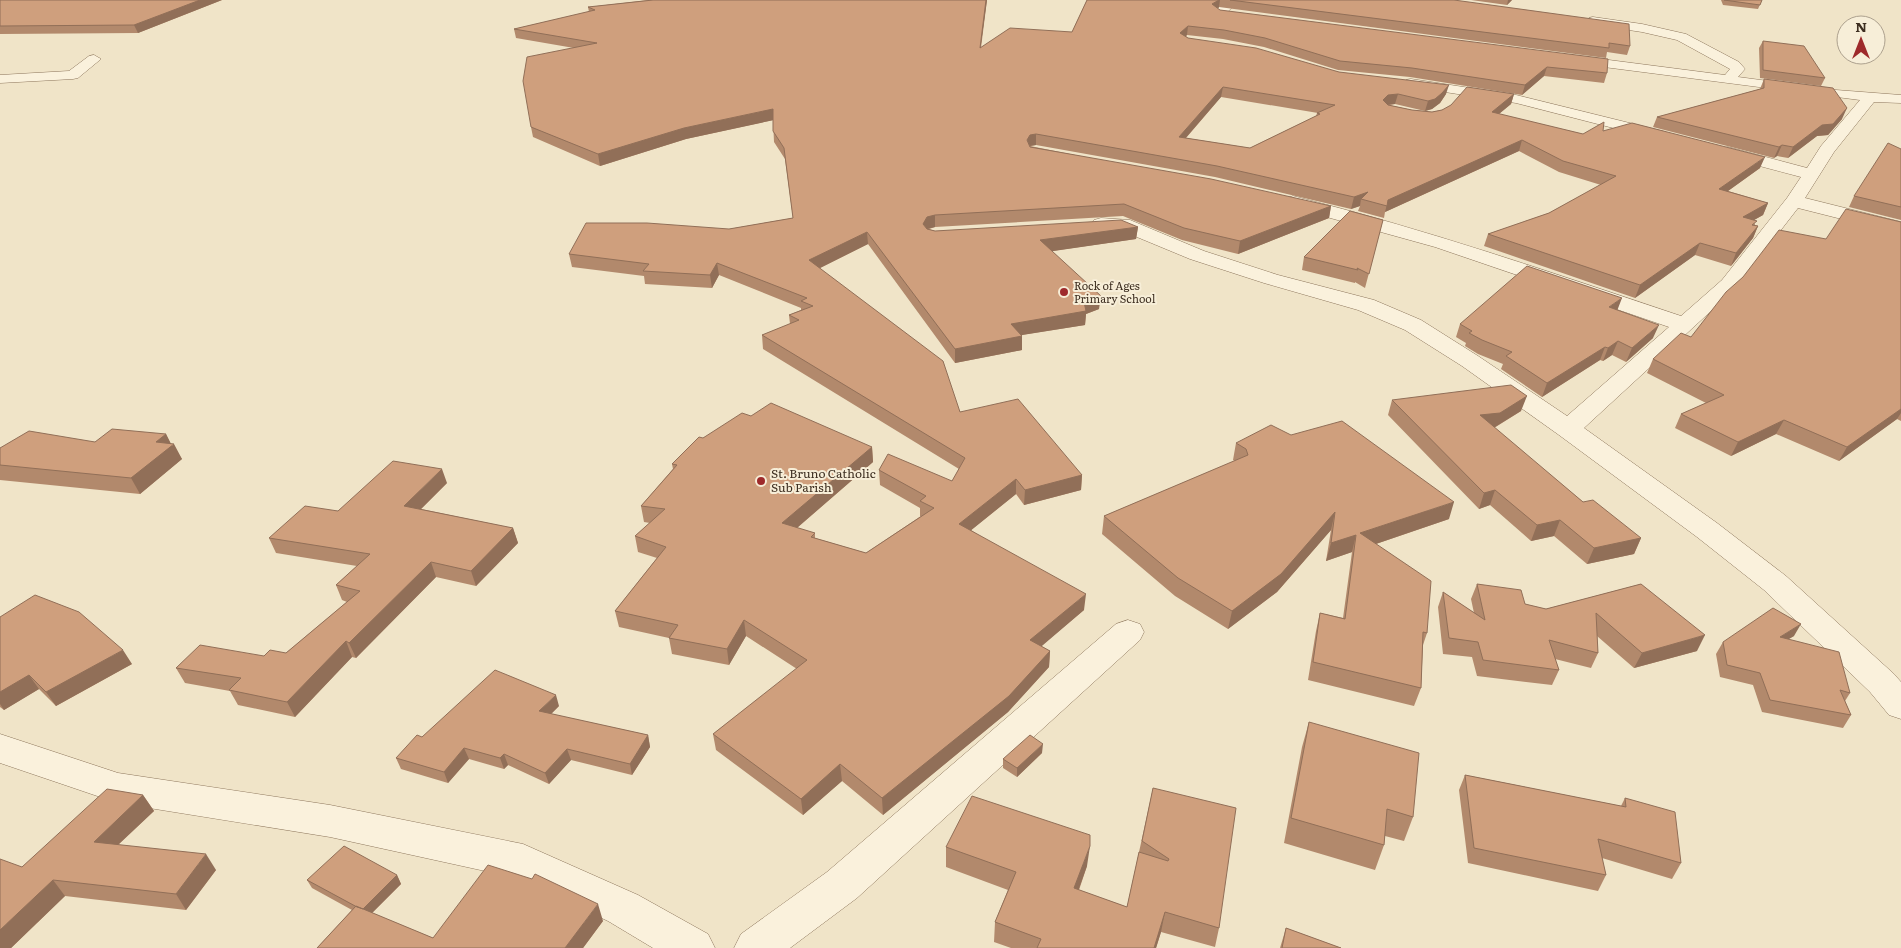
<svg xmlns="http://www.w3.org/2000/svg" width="1901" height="948" viewBox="0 0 1901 948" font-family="Literata,serif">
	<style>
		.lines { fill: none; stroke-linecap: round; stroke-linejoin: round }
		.minor-casing { stroke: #8d765c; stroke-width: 1 }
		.minor { fill: #faf1dc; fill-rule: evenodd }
		.wall { fill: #b2896c; fill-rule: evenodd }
		.shaded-wall { fill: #916f58 }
		.building { fill: #cf9f7d; stroke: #916f58; fill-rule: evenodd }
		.poi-dot { fill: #9e2a2b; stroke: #f7eed8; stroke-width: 2 }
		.labels { text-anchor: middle; stroke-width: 4; stroke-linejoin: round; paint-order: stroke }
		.far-poi-label { font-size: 11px; fill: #3d2e20; stroke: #f7eed8; text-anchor: start }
		.poi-label { font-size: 12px; fill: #3d2e20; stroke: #f7eed8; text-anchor: start }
	</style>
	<rect width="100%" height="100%" fill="#f0e4c8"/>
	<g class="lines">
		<g class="minor-casing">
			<path id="minor" d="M1227,0H1240L1223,16H1215L1213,13Z
				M1593,17L1642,24L1686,34L1739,62L1745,69L1738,77L1836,90L1901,95V103L1874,102L1834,152L1805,198L1901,222V234L1798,208L1736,288L1584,428L1717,523L1786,576L1894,674L1901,682V719L1889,715L1870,692L1764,590L1697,537L1559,435L1462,366L1405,330L1358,310L1264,283L1190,259L1120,230L1094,228L1091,224L1094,220L1101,218L1130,220L1204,251L1278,275L1374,300L1421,320L1478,356L1567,416L1669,327L1435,247L1287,206L1284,202L1287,198L1293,196C1425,229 1553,273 1681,316L1722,280L1787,198L1801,177L1722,156L1720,152L1722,148L1728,147L1807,168L1821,146L1860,100L1565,62L1563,59L1565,56L1570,55L1725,75L1730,69L1677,40L1642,32L1589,24L1587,21L1589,18Z
				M94,55L101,59L78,78L73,79L0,83V75L69,71L89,56Z
				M1411,79L1516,95L1666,132L1668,135L1666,138L1660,140L1516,103L1406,86L1404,83L1406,80Z
				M1128,620L1140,624L1144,632L1140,640L857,898L790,948H734L741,934L827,872L1116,624Z
				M0,734L118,773L330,805L523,844L638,895L708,934L715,948H653L608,921L517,878L330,837L118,803L0,763Z"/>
		</g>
		<use href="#minor" class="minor"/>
	</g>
	<path class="wall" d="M0,0H222L138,33L0,34Z
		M648,0H987L981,48L1072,32L1087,0H1454L1630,46L1627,55L1607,52L1606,58L1219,7L1217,8L1220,10L1607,73L1604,83L1544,76L1522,95L1410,77L1338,70L1264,47L1223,39L1187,35L1186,36L1188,38L1339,72L1446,94L1440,103L1432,109L1425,111L1395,104L1389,105L1412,110L1432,112L1514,94L1511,104L1499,114L1583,134L1603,131L1760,168L1728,191L1768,203L1763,215L1754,220L1755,225L1758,226L1753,238L1731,266L1695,255L1635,298L1484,246L1488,234L1549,213L1601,185L1559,172L1519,151L1385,212L1384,218L1358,211L1360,206L1351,209L1215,177L1036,145L1030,146L1331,206L1329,218L1238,254L1182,240L1123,216L935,227L929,229L935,231L1138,227L1136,239L1052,251L1099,309L1086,314L1085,325L1021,335L1022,350L955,363L868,244L820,268L960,412L1082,475L1081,490L1024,505L1016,494L971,530L1084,610L1041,646L1050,651L1049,667L1008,712L883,815L842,781L803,815L716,750L713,734L797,669L746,636L729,665L672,654L669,638L619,627L615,611L657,558L638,552L635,536L650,523L644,522L641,506L673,469L672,464L703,438L751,416L872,447L873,462L797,528L815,533V538L866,553L921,516H920V508L880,485L879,470L952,481L959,469L763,349L762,335L790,324L789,315L801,310V308L719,275L712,288L645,284L644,276L572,267L569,254L729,229L793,218L785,159L774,142L773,120L686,139L600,166L533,137L531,127L574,48L516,38L514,29L589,12L588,7L649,0ZM1221,97L1318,113H1317L1316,116L1250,148L1186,138Z
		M1471,0H1512L1507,5Z
		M1721,0H1762L1758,9L1723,5Z
		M1763,41L1825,78L1821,86L1760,78L1759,48Z
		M1764,79L1842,119L1828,135L1817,136L1788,158L1777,156L1774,158L1653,127L1657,117L1760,89Z
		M1901,149V220L1849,207L1854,196Z
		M1383,220L1365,288L1355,282V283L1302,270L1304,257Z
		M1901,222V421L1897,419L1839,461L1776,434L1731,456L1675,428L1681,414L1706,403L1647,373L1653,359L1691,337L1826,239Z
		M1617,310L1653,338L1626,362L1612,355L1603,361L1600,360L1542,397L1501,369L1503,364L1478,354L1465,346L1466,343L1456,337L1460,324Z
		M1392,400L1521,411L1494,428L1583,502L1641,538L1634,554L1587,564L1554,536L1531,541L1490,505L1479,509L1388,415Z
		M166,434L171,444L182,459L140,494L0,480V448L95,442Z
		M1236,443L1449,519L1376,544L1427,633L1423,645L1421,688L1414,706L1308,680L1316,631L1320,613L1343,618L1352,552L1326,561L1331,530L1277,592L1228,629L1175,596L1102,534L1104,516L1235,461L1233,460Z
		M447,483L421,509L513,528L518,543L476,586L436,577L356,658L352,657L295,717L238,705L230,691L185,683L176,668L286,653L347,602L342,600L336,585L357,566L276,553L269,538L338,511Z
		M1477,584L1525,604L1546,609L1641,584L1697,651L1634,668L1597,636L1598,653L1591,668L1555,659L1559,670L1552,685L1477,676L1472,657L1443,654L1438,607L1443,592L1474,613L1471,599Z
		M0,617L132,664L56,706L39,689L4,710L0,707Z
		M1794,636L1788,639L1850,693L1845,701L1851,715L1843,728L1762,712L1753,685L1720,677L1716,654L1723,642Z
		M559,706L551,714L648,735L650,747L632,775L571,760L549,784L508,765L504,769L469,759L448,783L401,769L396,758L422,737Z
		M1309,722L1413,817L1404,841L1385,836L1384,845L1375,870L1284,843L1302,747Z
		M1042,753L1017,777L1003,768V759Z
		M1465,775L1621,806L1625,798L1681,863L1672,879L1602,858L1606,875L1598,891L1468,863L1459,790Z
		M1153,788L1219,928L1215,947L1161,932L1156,948H1011L994,942L995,922L1008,890L946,867V847L1087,866L1079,890L1127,907Z
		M143,795L154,811L118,845L216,870L186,910L65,896L11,948H0L22,867Z
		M397,875L401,884L372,913L433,938L603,921L583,948H317L352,910L312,888L307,880Z
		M1286,928L1341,948H1280Z"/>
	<path class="shaded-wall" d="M200,0H222L138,33L134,25Z
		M986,0H987L979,58L980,48Z
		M1219,0H1220L1219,7L1211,12L1212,4Z
		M1508,0H1512L1507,5Z
		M1188,26L1187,35L1179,42L1180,33Z
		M1547,67L1544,76L1522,95L1525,85Z
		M1449,85L1446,94L1440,103L1432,109L1425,111L1428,101Z
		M1223,87L1221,97L1177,148L1179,137Z
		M1398,94L1395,104L1386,105L1383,100L1388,95Z
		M1514,94L1511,104L1489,122L1492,112Z
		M1847,108L1842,119L1828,135L1817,136L1788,158L1793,147L1822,125Z
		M773,109L774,120L686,139L600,166L598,154L684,128Z
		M1036,134V145L1030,146L1027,140L1030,135Z
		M1522,140L1519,151L1385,212L1388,200Z
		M1782,145L1777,156L1774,158L1779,147Z
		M1765,157L1760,168L1714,201L1719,189Z
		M1368,192L1361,199L1360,206L1351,209L1354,197Z
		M1768,203L1763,215L1738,229L1743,217Z
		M1331,206L1329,218L1238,254L1240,241Z
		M935,215V227L927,229L923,224L927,217Z
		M1758,226L1753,238L1731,266L1736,253Z
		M1138,227L1136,239L1040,253V240Z
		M867,232L868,244L810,273L809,260Z
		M1700,243L1695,255L1635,298L1640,285Z
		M717,263L719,275L712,288L710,275Z
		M1101,296L1099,309L1086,314L1085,325L1010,337L1011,324L1084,302Z
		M1622,298L1617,311L1609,307Z
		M1659,325L1653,338L1626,362L1632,348Z
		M1022,336V350L955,363V349Z
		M1618,341L1612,355L1603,361L1608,348Z
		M1605,347L1600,360L1542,397L1547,383Z
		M1527,396L1521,411L1495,427L1475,430L1480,415Z
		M1901,409V413L1897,419L1839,461L1847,447Z
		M1784,420L1776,434L1731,456L1738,442Z
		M166,434L172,446L174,444L182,459L140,494L131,478L156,442Z
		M872,447L873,462L784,539L782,523Z
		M442,469L447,483L409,521L404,506Z
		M1082,475L1081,490L1024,505L1025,490Z
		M1016,479V494L959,540V524Z
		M1495,490L1490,505L1479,509L1484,493Z
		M1454,502L1449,519L1355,551L1360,533Z
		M1335,512L1331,530L1277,592L1228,629L1232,611Z
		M1560,520L1554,536L1531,541L1537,525Z
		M513,528L518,543L476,586L471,571Z
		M1356,535L1352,552L1326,561L1331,543Z
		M1641,538L1634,554L1587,564L1594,548Z
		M431,562L436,577L356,658L349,643Z
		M1086,594L1084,610L1029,657L1030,640Z
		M744,620L746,636L729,665L727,649Z
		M1801,624L1794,636L1772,649L1780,637Z
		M1705,635L1697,651L1634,668L1642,653Z
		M346,641L352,657L295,717L287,702Z
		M123,650L132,664L56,706L46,692Z
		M1050,651L1049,667L1008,712L883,815L882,798Z
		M29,675L39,689L4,710L0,704V692Z
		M556,695L559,706L543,722L539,711Z
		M648,735L650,747L632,775L630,764Z
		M1043,744L1042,753L1017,777V768Z
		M464,748L469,759L448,783L444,772Z
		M567,749L571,760L549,784L545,773Z
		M504,754L508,765L504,769L500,758Z
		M840,764L842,781L803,815L801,799Z
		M143,795L154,811L105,857L94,842Z
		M1090,846L1087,866L1072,908L1074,888Z
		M206,854L216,870L186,910L176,894Z
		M397,875L401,884L367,918L362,910Z
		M53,880L65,896L11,948H0V930Z
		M598,904L603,921L583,948H565Z
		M1165,912L1161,932L1156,948H1154Z"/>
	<path class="building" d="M0,0H200L134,25L0,26Z
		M653,0H986L980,48L1010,28L1072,32L1087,0H1219L1212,4L1220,10L1608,59L1607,73L1547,67L1525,85L1412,68L1340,61L1265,38L1224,30L1188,26L1180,33L1188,38L1256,48L1339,72L1449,85L1442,93L1435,99L1428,101L1398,94L1388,95L1383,100L1388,105L1412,110L1432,112L1442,110L1451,105L1467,87L1514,94L1492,112L1583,134L1604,122L1603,131L1632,123L1765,157L1719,189L1768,203L1743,217L1757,221L1752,225L1758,226L1736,253L1700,243L1640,285L1488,234L1549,213L1616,176L1563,161L1522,140L1388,200L1387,206L1361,199L1368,192L1354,197L1217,166L1036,134L1030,135L1027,140L1030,147L1211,179L1331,206L1240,241L1184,228L1124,204L935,215L927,217L923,224L927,229L935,231L1121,220L1138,227L1040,240L1101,296L1084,302L1086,311L1011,324L1022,336L955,349L867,232L809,260L943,361L960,412L1018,399L1082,475L1025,490L1016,479L959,524L1086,594L1030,640L1050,651L1009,696L882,798L840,764L801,799L713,734L807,660L744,620L727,649L669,638L678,625L615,611L666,547L635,536L665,509L641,506L677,465L672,464L699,437L703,438L742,413L751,416L771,403L872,447L782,523L815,533L811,537L866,553L934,508L920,501L926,496L879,470L888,454L952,481L965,458L762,335L799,320L789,315L813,306L801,301L807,298L717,263L710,275L643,271L649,264L569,254L586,223H647L729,229L793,218L784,148L773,131V109L684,128L598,154L531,127L523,81L527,57L597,43L514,29L595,10L588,7ZM1223,87L1335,105L1317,113L1320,114L1250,148L1179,137Z
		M1230,0H1454L1629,24L1630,46L1609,43V48Z
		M1724,0H1762L1760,5Z
		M1763,41L1804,46L1825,78L1763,70Z
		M1764,79L1833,88L1847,108L1833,124L1822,125L1793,147L1782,145L1779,147L1657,117L1764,88Z
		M1888,143L1901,149V207L1854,196Z
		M1846,209L1901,222V409L1847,447L1784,420L1738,442L1681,414L1724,395L1653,359L1681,333L1691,337L1726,292L1743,277L1779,230L1826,239Z
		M1350,211L1383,220L1369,274L1357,268L1358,270L1304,257Z
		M1527,266L1622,298L1609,307L1659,325L1632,348L1618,341L1608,348L1605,347L1547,383L1506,356L1512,352L1482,340L1469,333L1472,331L1460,324Z
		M1511,385L1527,396L1500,413L1480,415L1583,502L1593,500L1641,538L1594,548L1560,520L1537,525L1495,490L1484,493L1392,400Z
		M1342,421L1454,502L1360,533L1431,581L1427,633L1423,632L1421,688L1313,662L1320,613L1345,619L1356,535L1331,543L1335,512L1281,574L1232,611L1178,578L1104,516L1248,455L1246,449L1236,443L1271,425L1291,435Z
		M112,429L166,434L156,442L174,444L131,478L0,465V448L29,431L95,442Z
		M393,461L442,469L404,506L513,528L471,571L431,562L349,643L346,641L287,702L229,690L241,678L176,668L200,645L264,656L270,650L286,653L360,591L336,585L370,554L269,538L305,506L338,511Z
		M1477,584L1521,590L1525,604L1546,609L1641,584L1705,635L1642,653L1596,613L1598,653L1549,640L1559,670L1483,660L1478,642L1449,638L1443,592L1485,620Z
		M35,595L79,612L123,650L46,692L29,675L0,692V617Z
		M1773,608L1801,624L1780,637L1839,652L1850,693L1840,690L1851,715L1770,700L1760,673L1727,665L1723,642Z
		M495,670L556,695L539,711L648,735L630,764L567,749L545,773L504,754L500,758L464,748L444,772L396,758L417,735L422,737Z
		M1309,722L1419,753L1413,817L1387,809L1384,845L1291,818Z
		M1030,735L1043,744L1017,768L1003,759Z
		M1465,775L1626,807L1625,798L1675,812L1681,863L1598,839L1606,875L1474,848Z
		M1153,788L1236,808L1219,928L1165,912L1154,948H1037L1041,939L995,922L1016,872L946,847L972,796L1090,835V846L1074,888L1127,907L1139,852L1168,861L1169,859L1142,841Z
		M107,789L143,795L94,842L206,854L176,894L53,880L0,930V859L22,867Z
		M344,846L397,875L363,909L357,907L307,880Z
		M488,865L532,879L535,874L598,904L565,948H317L356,906L433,938Z
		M1286,928L1341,948H1282Z"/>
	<g class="poi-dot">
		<circle cx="1064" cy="292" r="5"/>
		<circle cx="761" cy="481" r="5"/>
	</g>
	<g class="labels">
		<g class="far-poi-label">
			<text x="1074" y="290">Rock of Ages<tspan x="1074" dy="13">Primary School</tspan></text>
		</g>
		<g class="poi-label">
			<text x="771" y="478">St. Bruno Catholic<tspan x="771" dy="14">Sub Parish</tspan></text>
		</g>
	</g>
	<g transform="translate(1861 40)"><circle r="24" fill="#f7eed8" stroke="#ada18e"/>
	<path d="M0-4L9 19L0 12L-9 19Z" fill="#9e2a2b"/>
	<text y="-8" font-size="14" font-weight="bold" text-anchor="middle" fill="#3d2e20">N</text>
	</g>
</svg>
